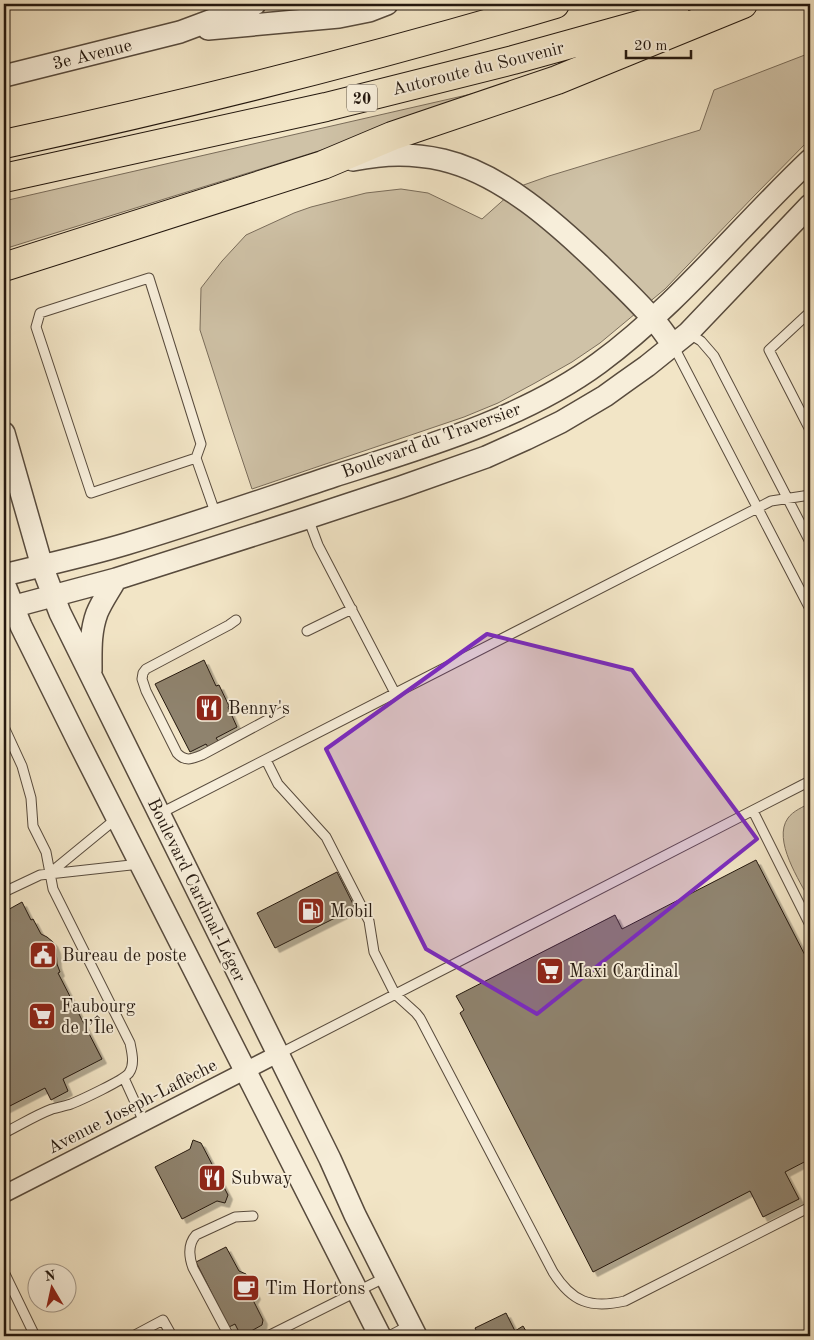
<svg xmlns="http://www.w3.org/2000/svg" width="814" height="1340" viewBox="0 0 814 1340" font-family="'Old Standard TT',serif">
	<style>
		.green { fill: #cfc2a7; stroke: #7a6d5b }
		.building { fill: #8f836e; stroke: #24180f; filter: url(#shadow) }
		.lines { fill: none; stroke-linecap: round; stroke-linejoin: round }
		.service-casing { stroke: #584b3d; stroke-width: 11 }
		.minor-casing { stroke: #584b3d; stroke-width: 19 }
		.tertiary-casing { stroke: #584b3d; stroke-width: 24 }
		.trunk-casing { stroke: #24180f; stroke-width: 30 }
		.service { stroke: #f7eeda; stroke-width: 9 }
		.minor { stroke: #f7eeda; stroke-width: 16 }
		.tertiary { stroke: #f7eeda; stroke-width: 21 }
		.trunk { stroke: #f2e5c6; stroke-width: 28 }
		.marked { fill: #7b2cbf; fill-opacity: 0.2; stroke: #7b2cbf; stroke-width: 4; stroke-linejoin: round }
		.labels { text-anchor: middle; stroke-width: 4; stroke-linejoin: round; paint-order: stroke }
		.shield { fill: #f7eeda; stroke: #63584c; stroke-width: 1 }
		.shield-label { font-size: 16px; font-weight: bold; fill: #24180f }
		.street-label { font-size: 18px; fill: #24180f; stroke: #f7eeda }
		.poi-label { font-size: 18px; fill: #24180f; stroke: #f7eeda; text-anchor: start }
	</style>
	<defs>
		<filter id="shadow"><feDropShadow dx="4.5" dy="4.5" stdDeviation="0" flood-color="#0004"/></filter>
	</defs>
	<rect width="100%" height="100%" fill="#f2e5c6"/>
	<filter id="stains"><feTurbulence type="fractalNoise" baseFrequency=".004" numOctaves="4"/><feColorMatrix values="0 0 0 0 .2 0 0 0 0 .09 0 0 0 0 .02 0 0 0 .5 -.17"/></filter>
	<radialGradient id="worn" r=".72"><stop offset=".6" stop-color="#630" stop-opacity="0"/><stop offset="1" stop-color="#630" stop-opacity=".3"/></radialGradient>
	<path class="green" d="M810,53V139L755,195L665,289L600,343L572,362L535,383L498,403L464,417L252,489L229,420L200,330L201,288L222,261L246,235L294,213L311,207L366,193L401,189L428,193L482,219L518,187L549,176L700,130L714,90Z
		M480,92L482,97L328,148L4,249V201Z
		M810,803V901C800,881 772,840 788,818C793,811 803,807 810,803Z"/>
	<path class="building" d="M204,660L216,686L219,685L229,706L228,707L237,727L216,738L219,742L208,747L206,744L190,752L155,684Z
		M756,860L810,965V1159L785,1172L799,1199L763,1217L750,1191L593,1272L460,1013L464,1010L456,996L615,915L622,929Z
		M337,872L355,908L275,948L257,913Z
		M22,902L31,920L33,919L41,934L47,937L53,942L56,949L57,964L60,972L58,973L102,1059L63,1079L68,1091L51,1100L45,1088L4,1109V912Z
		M193,1140L201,1143L228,1195L225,1203L217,1201L182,1219L155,1167L190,1149Z
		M226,1247L239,1271L246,1274L256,1295L253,1300L263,1320L262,1325L244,1335L240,1334L235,1324L229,1327L196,1262Z
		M506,1313L515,1331L523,1326L529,1336H479L475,1328Z"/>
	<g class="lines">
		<g class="service-casing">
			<path id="service" d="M149,278L201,444L196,458L91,493L36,327L40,313Z
				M810,312L769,350L810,430
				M688,333L701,341L714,356L810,542
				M673,345L810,609
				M196,458L216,515
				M308,518L318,545L395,693
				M236,620L229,625L146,669L143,673L142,679L146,691L177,753C185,762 192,759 202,755L282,712
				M307,631L352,609
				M4,727L22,766L31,798L33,826L46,852L53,889L130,1043C132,1053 135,1064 129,1073C124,1080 81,1100 71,1104C65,1106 59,1107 52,1109C36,1115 20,1125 4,1133
				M266,760L278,784L326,837L369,921L374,952L395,994L416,1013L420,1018L553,1272C572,1302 590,1309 625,1301L810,1207
				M753,811L810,925
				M159,814L771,501L810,495
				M50,873L117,818
				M4,892L40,875L140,864
				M279,1054L810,781
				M124,1078L144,1122
				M4,1272L35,1336
				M133,1336L163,1320L172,1336
				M229,1336L193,1268C189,1257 188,1244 196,1235L235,1217L253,1216
				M268,1336L386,1277
				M389,1336L410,1325"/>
		</g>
		<g class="minor-casing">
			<path id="minor" d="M4,1194L278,1054"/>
		</g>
		<g class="tertiary-casing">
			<path id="tertiary" d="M208,29L339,17L369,11L387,4
				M4,76L180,32L255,4
				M353,160C386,154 410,153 443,160C502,174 556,223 599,264C617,282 636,299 652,318C660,326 666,336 673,345
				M4,433L42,566L60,613L330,1159L355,1215L416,1336
				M4,575C44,565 86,556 126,544C196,523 265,499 334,476C422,448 523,419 599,363C678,305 739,227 810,160
				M4,583L21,626L78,741L380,1336
				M4,609L116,579L307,518L401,487L486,457L526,439L561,422L605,396L623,383L647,366L688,333L810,205
				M91,671C91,651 90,632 97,613C102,601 110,590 116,579"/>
		</g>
		<g class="trunk-casing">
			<path id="trunk" d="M4,144C189,104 373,58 555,4
				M4,178L326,107L513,60L675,15
				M4,267L323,165L392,136L557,80L743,4"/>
		</g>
		<use href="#service" class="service"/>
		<use href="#minor" class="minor"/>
		<use href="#tertiary" class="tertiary"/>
		<use href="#trunk" class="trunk"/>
	</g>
	<path class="marked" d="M487,634L632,670L757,839L537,1014L426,949L326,749Z"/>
	<defs>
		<g id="restaurant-square" transform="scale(1.4375)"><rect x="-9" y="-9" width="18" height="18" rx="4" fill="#8f2418" stroke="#f7eeda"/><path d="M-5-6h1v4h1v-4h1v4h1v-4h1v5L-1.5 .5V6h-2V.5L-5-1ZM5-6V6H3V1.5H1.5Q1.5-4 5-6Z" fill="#fff"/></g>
		<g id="fuel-square" transform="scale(1.4375)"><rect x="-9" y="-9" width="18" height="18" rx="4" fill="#8f2418" stroke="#f7eeda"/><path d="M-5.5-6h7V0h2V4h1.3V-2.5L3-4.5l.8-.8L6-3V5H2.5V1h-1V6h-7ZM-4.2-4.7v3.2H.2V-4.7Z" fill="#fff"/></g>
		<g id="civic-square" transform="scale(1.4375)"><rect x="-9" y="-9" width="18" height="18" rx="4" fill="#8f2418" stroke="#f7eeda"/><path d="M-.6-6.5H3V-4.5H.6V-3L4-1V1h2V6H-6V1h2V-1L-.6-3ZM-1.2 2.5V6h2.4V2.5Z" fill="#fff"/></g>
		<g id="supermarket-square" transform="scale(1.4375)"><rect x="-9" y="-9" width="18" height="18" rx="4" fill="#8f2418" stroke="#f7eeda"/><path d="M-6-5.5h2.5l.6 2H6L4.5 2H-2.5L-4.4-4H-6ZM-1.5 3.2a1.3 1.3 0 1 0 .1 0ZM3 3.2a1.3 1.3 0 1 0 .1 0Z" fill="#fff"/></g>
		<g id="cafe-square" transform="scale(1.4375)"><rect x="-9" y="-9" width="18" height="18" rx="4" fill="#8f2418" stroke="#f7eeda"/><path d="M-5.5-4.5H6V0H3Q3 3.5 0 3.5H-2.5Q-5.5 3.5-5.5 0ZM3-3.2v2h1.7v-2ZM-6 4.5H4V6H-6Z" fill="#fff"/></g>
	</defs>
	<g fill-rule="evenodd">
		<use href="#restaurant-square" x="209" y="708"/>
		<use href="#fuel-square" x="311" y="911"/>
		<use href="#civic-square" x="43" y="955"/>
		<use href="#supermarket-square" x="550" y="971"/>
		<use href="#supermarket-square" x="42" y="1016"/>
		<use href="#restaurant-square" x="212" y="1178"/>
		<use href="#cafe-square" x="246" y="1288"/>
	</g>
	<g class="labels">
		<rect class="shield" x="347" y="84.5" width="30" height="27" rx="4"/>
		<g class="shield-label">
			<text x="362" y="104">20</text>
		</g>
		<g class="street-label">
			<text transform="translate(92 54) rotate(-14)" y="6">3e Avenue</text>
			<text transform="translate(478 68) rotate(-14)" y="6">Autoroute du Souvenir</text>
			<text transform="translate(431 440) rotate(-20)" y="6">Boulevard du Traversier</text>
			<text transform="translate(197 890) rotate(64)" y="6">Boulevard Cardinal-Léger</text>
			<text transform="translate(132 1106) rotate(-27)" y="6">Avenue Joseph-Laflèche</text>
		</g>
		<g class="poi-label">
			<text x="228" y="714">Benny's</text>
			<text x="330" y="917">Mobil</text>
			<text x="62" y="961">Bureau de poste</text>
			<text x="569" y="977">Maxi Cardinal</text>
			<text x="61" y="1012">Faubourg<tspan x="61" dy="21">de l’Île</tspan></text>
			<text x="231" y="1184">Subway</text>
			<text x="265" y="1294">Tim Hortons</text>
		</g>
	</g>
	<rect width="814" height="1340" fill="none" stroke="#f2e5c6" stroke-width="20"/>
	<rect x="5" y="5" width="804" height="1330" fill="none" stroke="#24180f" stroke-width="2.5"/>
	<rect x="10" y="10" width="794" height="1320" fill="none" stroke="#24180f"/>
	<g transform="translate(52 1288) rotate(351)"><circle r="24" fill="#f7eeda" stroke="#a39889"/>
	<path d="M0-4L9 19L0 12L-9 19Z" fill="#8f2418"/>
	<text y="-8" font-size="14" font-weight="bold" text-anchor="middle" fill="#24180f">N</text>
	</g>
	<path d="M626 50v8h65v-8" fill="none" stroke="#24180f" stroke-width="2.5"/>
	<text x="634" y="50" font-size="15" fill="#24180f" stroke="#f7eeda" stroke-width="4" paint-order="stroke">20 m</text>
	<rect width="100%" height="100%" filter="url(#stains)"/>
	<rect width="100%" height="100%" fill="url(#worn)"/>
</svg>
